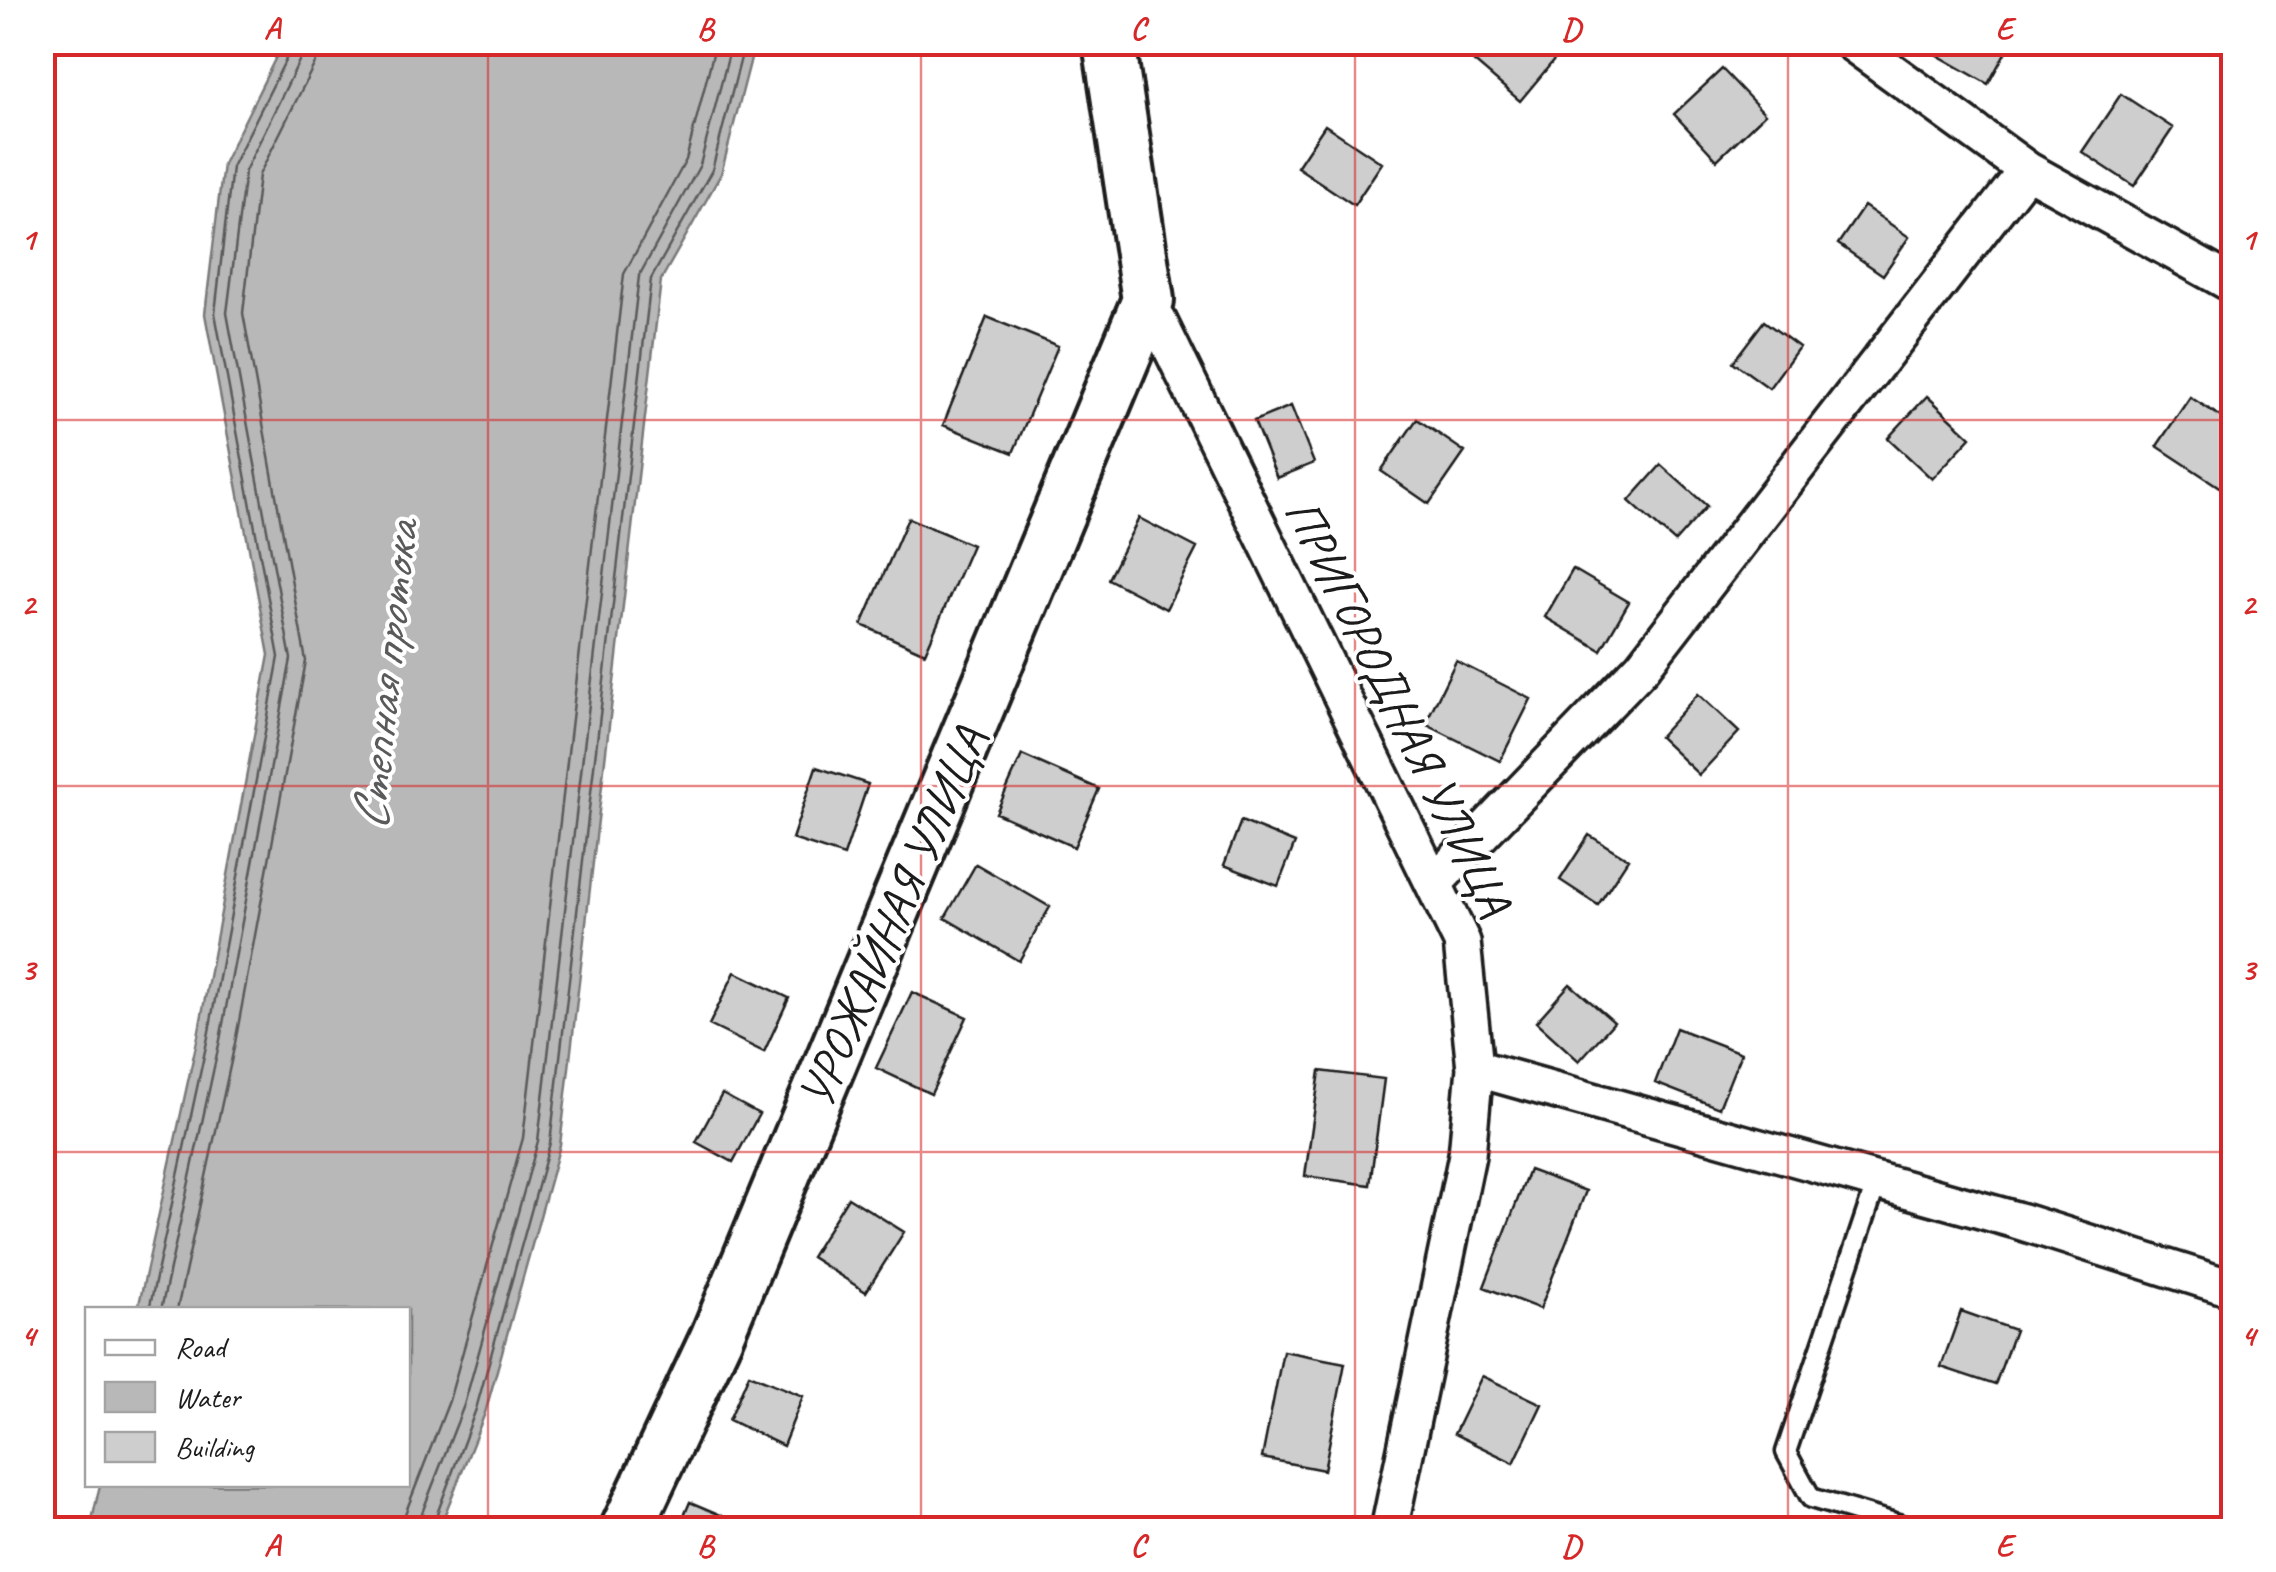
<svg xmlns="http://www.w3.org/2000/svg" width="2276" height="1572" viewBox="0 0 2276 1572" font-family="Caveat,sans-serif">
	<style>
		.water { fill: #b8b8b8; stroke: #7a7a7a; stroke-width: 2.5 }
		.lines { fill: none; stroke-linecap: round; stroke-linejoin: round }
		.shore { stroke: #5a5a5a; stroke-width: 2.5 }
		.building { fill: #cecece; stroke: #1c1c1c; stroke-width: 2.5 }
		.lane-casing { stroke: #1c1c1c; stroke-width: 25 }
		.street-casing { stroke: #1c1c1c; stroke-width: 42 }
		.secondary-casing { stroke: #1c1c1c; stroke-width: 58 }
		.path { stroke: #1c1c1c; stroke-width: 6; stroke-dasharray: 10 8; stroke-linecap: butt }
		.lane { stroke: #fff; stroke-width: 18 }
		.street { stroke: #fff; stroke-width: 35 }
		.secondary { stroke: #fff; stroke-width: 50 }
		.grid { fill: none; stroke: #d62828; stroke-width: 2.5; stroke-opacity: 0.55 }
		.labels { text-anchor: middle; stroke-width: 8; stroke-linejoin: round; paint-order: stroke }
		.street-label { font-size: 50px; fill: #1c1c1c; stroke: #fff }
		.water-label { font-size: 52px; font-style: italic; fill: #5a5a5a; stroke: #fff }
		.neatline { fill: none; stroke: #d62828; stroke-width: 4 }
		.grid-label { font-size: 32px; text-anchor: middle; font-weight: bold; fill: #d62828 }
	</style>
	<rect width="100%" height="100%" fill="#fff"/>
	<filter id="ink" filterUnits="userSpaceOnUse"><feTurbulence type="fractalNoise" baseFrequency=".01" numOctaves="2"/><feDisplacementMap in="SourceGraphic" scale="20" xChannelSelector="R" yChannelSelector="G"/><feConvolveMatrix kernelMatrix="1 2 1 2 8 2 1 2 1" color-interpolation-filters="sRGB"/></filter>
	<g filter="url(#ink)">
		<path class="water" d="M283,43H755L721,174L661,280L560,1145L485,1413L439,1529H90L100,1485L408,1484V1310L138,1309L198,1036L269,655L205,314L223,164Z"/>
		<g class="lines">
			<path class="shore" d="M149,1310L208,1037L279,657L215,313L232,167L290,51L291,42
				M161,1310L220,1040L291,659L227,313L245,171L302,55L304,42
				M177,1310L235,1043L306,661L243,313L259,175L316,61L319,42
				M403,1530L405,1514L449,1401L523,1138L624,274L686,160L716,42
				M418,1530L420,1518L464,1405L538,1141L639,276L700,165L732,42
				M431,1530L476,1409L550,1143L651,279L712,170L745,42"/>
		</g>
		<path class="building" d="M1451,42H1535L1555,59L1520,101Z
			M1938,42H2011L1988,84L1932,52Z
			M1722,69L1765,114L1717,160L1674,114Z
			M2121,94L2173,128L2134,186L2082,152Z
			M1325,125L1382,163L1354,205L1297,167Z
			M1864,206L1909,237L1883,275L1838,244Z
			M987,317L1058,346L1013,453L943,425Z
			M1764,321L1799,347L1769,388L1733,362Z
			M1927,396L1971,437L1932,479L1888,438Z
			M2190,397L2234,425V489L2230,494L2157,446Z
			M1291,406L1314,463L1277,478L1254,421Z
			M1417,419L1465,452L1429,504L1381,471Z
			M1661,465L1707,506L1675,542L1629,501Z
			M908,518L972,545L925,653L862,625Z
			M1139,518L1197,548L1166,609L1108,579Z
			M1573,569L1629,602L1601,650L1545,617Z
			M1456,661L1531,699L1500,761L1425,724Z
			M1698,694L1739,732L1699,775L1659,737Z
			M1022,755L1099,789L1074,847L996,813Z
			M816,767L868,784L844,856L792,839Z
			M1241,821L1295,843L1278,886L1224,865Z
			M1589,835L1628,859L1598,905L1560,880Z
			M976,864L1050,907L1019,961L945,918Z
			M735,972L789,998L764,1052L709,1025Z
			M1570,984L1614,1022L1579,1061L1536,1022Z
			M912,992L967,1017L931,1094L876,1068Z
			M1676,1028L1741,1053L1719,1108L1655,1083Z
			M1320,1071L1384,1079L1370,1185L1305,1176Z
			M722,1094L759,1114L733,1162L696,1142Z
			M1529,1170L1586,1191L1540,1309L1484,1287Z
			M848,1197L904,1232L866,1292L811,1257Z
			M1961,1311L2015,1330L1995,1385L1941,1367Z
			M1283,1351L1345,1363L1324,1470L1262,1458Z
			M749,1374L803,1396L783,1446L729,1420Z
			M1482,1376L1542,1404L1514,1463L1454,1434Z
			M690,1502L742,1524L740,1530H678Z"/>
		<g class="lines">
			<g class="lane-casing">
				<path id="lane" d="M1877,1181L1786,1452L1811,1498L1918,1530"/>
			</g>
			<g class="street-casing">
				<path id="street" d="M1851,42L2027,170L2234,285
					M1148,300L1462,942L1475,1068L1467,1155L1389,1530
					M1435,882L1642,667L2027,170
					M1475,1068L2016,1220L2234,1289"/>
			</g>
			<g class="secondary-casing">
				<path id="secondary" d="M626,1530L716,1338L1148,300L1109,42"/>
			</g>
			<path class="path" d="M42,1238L46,1253L42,1265"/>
			<use href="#lane" class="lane"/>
			<use href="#street" class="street"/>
			<use href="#secondary" class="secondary"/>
		</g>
	</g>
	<path class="grid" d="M488,42V1530M921,42V1530M1355,42V1530M1788,42V1530M42,420H2234M42,786H2234M42,1152H2234"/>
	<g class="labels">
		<g class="street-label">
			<text transform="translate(1400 706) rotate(64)" y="18">ПРИГОРОДНАЯ УЛИЦА</text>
			<text transform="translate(891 917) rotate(-67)" y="18">УРОЖАЙНАЯ УЛИЦА</text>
		</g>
		<g class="water-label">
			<text transform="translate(384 676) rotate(-84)" y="18">Степная протока</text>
		</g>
	</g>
	<rect width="2276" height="1572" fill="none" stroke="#fff" stroke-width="110"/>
	<rect x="85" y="1307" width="325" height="180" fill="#ffffff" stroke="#a4a4a4" stroke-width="2.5"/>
	<rect x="105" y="1340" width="50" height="15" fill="#ffffff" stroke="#a4a4a4" stroke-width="2.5"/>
	<text x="175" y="1357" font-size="30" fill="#1c1c1c">Road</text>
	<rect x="105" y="1382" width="50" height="30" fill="#b8b8b8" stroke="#a4a4a4" stroke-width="2.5"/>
	<text x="175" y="1407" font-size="30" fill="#1c1c1c">Water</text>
	<rect x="105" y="1432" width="50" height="30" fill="#cecece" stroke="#a4a4a4" stroke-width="2.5"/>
	<text x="175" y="1457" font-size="30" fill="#1c1c1c">Building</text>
	<rect x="55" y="55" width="2166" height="1462" class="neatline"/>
	<g class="grid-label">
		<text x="272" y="39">A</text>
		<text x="705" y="39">B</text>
		<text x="1138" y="39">C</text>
		<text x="1571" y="39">D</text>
		<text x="2004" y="39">E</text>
		<text x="28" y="249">1</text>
		<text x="2248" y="249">1</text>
		<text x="28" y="615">2</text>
		<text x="2248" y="615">2</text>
		<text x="28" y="980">3</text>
		<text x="2248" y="980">3</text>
		<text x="28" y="1346">4</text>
		<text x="2248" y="1346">4</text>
		<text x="272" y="1556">A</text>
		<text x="705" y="1556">B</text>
		<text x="1138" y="1556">C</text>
		<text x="1571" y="1556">D</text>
		<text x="2004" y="1556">E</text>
	</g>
</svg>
